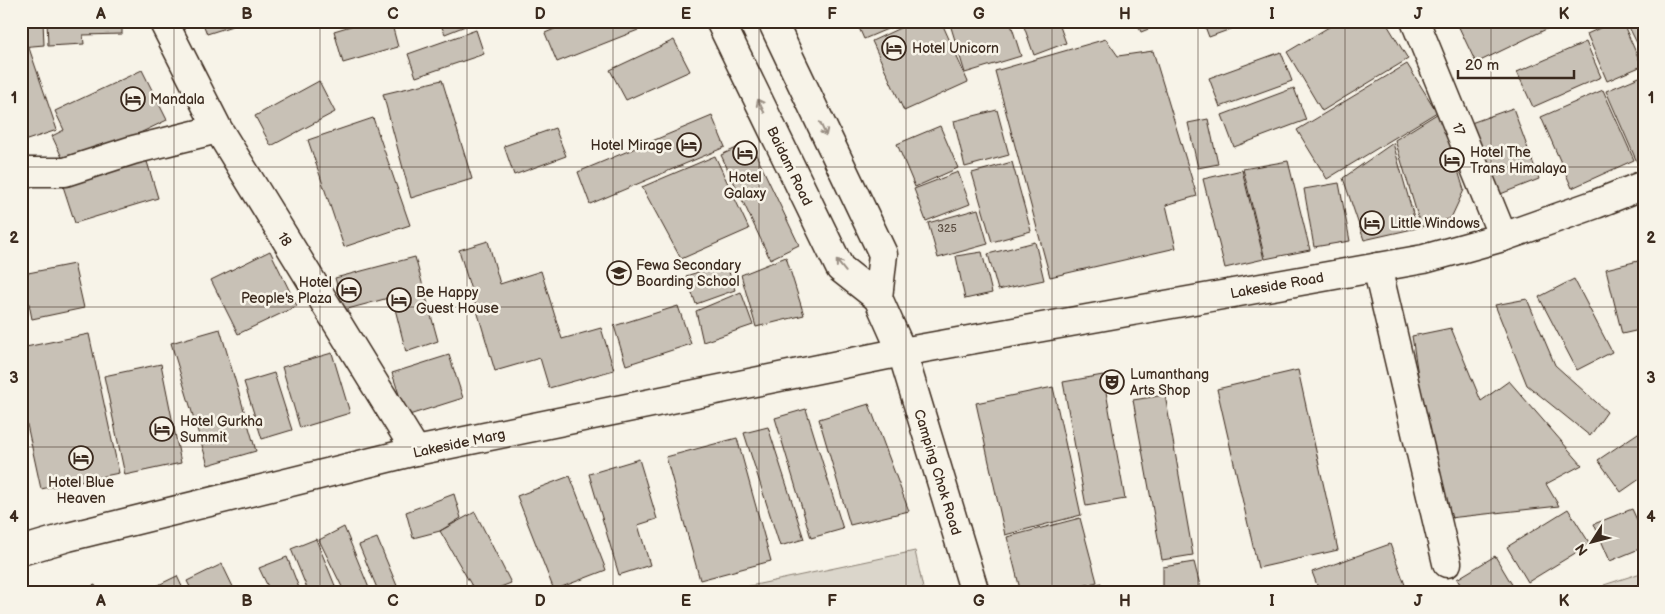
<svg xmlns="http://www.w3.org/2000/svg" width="1665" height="614" viewBox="0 0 1665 614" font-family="'Balsamiq Sans',sans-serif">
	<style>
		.green { fill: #dbd6cb; stroke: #8b8074 }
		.building { fill: #c8c1b6; stroke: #3b2a1e }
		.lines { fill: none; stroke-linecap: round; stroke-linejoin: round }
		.minor-casing { stroke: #3b2a1e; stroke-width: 31 }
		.major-casing { stroke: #3b2a1e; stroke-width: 31 }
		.minor { stroke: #f7f3e8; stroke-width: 28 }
		.major { stroke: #f7f3e8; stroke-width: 28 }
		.oneway { stroke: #998e83 }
		.grid { fill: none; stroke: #3b2a1e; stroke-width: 1; stroke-opacity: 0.55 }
		.labels { text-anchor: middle; stroke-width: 5; stroke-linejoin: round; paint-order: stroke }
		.number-label { font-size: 11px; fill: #5e5044 }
		.poi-label { font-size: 14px; fill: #3b2a1e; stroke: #f7f3e8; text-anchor: start }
		.street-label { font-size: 14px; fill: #3b2a1e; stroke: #f7f3e8 }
		.neatline { fill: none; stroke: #3b2a1e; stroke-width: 2 }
		.grid-label { font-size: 16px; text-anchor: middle; font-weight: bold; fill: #3b2a1e }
	</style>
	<rect width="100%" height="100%" fill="#f7f3e8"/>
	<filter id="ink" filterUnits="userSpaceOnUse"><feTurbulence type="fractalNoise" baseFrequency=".02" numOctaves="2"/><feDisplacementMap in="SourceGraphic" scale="10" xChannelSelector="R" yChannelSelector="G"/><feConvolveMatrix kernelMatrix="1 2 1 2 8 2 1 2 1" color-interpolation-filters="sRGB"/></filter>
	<g filter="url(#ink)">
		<path class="green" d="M915,551L924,593H717Z
			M1644,572V593H1605L1604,585Z"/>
		<path class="building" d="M21,21H43L44,45L21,47Z
			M47,21H122V34L83,35L84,44L48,46Z
			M202,21H248L207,34Z
			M367,21H391L398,47L343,63L334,31Z
			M439,21H478L445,34Z
			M573,21H661L557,62L545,33Z
			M856,21H898L899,24L864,39Z
			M915,21H941L968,82L904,111L872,41Z
			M960,21H1010L1021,56L965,73L950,24Z
			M1022,21H1058L1066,43L1034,55Z
			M1136,21H1160L1161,24L1141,32Z
			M1203,21H1250V22L1209,37Z
			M1339,21H1385L1408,59L1322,111L1287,52Z
			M1456,21H1560L1561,22L1476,63Z
			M1615,21H1622L1642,66L1607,81L1587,34Z
			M1626,21H1644V57Z
			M476,30L484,54L416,77L408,54Z
			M1106,39L1118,56L1153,51L1197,196L1166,205L1176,248L1050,277L995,71Z
			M674,40L690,71L626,100L610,70Z
			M1586,42L1601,77L1533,107L1517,72Z
			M29,48L57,130L21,142V51Z
			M1281,52L1292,81L1220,107L1209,78Z
			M1407,64L1437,112L1327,179L1297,130Z
			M142,70L167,120L67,168L52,136L64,130L55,111Z
			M1644,75V158L1637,162L1606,91Z
			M442,80L472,179L411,198L383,94Z
			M319,81L335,112L271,146L255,116Z
			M1294,88L1306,120L1234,147L1222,115Z
			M1603,90L1634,160L1572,188L1541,117Z
			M1513,108L1539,179L1498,195L1471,123Z
			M997,110L1009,155L965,167L954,121Z
			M1440,112L1464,190L1451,218L1421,227L1395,140Z
			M712,116L725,147L590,204L578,172Z
			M373,118L410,225L344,247L308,140Z
			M1208,119L1218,164L1198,168L1188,123Z
			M940,126L958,168L915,187L897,144Z
			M555,128L566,156L514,175L504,146Z
			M750,142L799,245L770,259L721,155Z
			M1393,143L1417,228L1364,240L1343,178Z
			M145,155L158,198L75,223L61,180Z
			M715,156L749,229L681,259L642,187Z
			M1288,161L1310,250L1265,259L1243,169Z
			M1012,162L1031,231L992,242L972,173Z
			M1242,170L1264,259L1225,268L1203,179Z
			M958,172L970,204L926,221L914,189Z
			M1339,183L1350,241L1314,247L1304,189Z
			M978,209L988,244L938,258L928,223Z
			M488,241L500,284L541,271L562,339L601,328L614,370L549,388L540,358L495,371L459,250Z
			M1035,242L1044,280L998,290L988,254Z
			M270,251L297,306L238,334L211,280Z
			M982,252L992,293L965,299L956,256Z
			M415,257L438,341L406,352L392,297L344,310L335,278Z
			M786,257L804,315L756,327L741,275Z
			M1638,261L1644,283V329L1622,334L1606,269Z
			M726,263L735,290L696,304L686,276Z
			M74,264L84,308L32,319L23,274Z
			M1574,279L1612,352L1577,370L1539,297Z
			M741,292L753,325L703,342L696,311Z
			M1527,299L1555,365L1607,412L1590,436L1527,385L1495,305Z
			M678,306L691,344L626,365L614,326Z
			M1451,328L1481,401L1509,381L1582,465L1546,484L1559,506L1440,519L1412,336Z
			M220,329L256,451L208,465L171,343Z
			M89,334L119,473L41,489L21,397V348Z
			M332,353L350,413L300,428L282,367Z
			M449,355L463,398L406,416L392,373Z
			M161,364L181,463L125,475L104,376Z
			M1298,370L1338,550L1258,568L1217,389Z
			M274,373L292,430L262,439L244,382Z
			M1103,375L1125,499L1086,506L1063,382Z
			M1053,387L1081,515L1005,535L976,403Z
			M1165,395L1193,555L1162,560L1133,400Z
			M869,404L909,511L850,525L819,419Z
			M806,409L843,529L811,538L775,418Z
			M768,427L804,539L780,546L744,433Z
			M1644,429V476L1621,492L1598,460Z
			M737,438L771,561L700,580L666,457Z
			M639,459L657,519L638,525L650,565L619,575L589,474Z
			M570,476L606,570L554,590L517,496Z
			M454,494L461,518L440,531L413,538L406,512Z
			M1568,509L1590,544L1528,582L1507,547Z
			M1632,509L1644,535V547L1610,561L1594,524Z
			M475,512L511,583L485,593H476L440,531Z
			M1080,518L1097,582L1056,593H1021L1007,537Z
			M344,527L371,593H345L319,540Z
			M377,538L400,593H379L359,545Z
			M316,539L338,593H309L291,549Z
			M1390,544L1408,593H1320L1312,572Z
			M1495,556L1517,593H1465L1457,579Z
			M287,557L301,593H271L259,568Z
			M1194,562L1202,593H1163V567Z
			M222,564L236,593H193L187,581Z
			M177,576L185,593H142Z
			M1101,583L1103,593H1064Z
			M95,585L98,593H75Z"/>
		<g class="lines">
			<g class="minor-casing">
				<path id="minor" d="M163,21L218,129L416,451
					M1415,21L1503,237
					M21,172H65L133,150L218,129
					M1377,267L1447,563
					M902,352L975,593"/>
			</g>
			<g class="major-casing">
				<path id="major" d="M720,21L840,268L878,298L902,352
					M772,21L883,254L878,298
					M21,551L68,537L416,451L902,352L1424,259L1503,237L1596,204L1644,185"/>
			</g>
			<use href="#minor" class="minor"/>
			<use href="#major" class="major"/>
		</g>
		<defs><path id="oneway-shaft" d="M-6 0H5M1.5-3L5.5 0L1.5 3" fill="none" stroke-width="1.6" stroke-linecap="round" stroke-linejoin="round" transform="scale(1.25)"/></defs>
		<g class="oneway">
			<use href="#oneway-shaft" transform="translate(761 106) rotate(-116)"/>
			<use href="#oneway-shaft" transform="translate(823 129) rotate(65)"/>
			<use href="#oneway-shaft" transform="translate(841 266) rotate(-129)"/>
		</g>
	</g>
	<path class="grid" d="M174,21V593M320,21V593M467,21V593M613,21V593M759,21V593M906,21V593M1052,21V593M1198,21V593M1345,21V593M1491,21V593M21,167H1644M21,307H1644M21,447H1644"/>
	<defs>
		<g id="hotel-ring" transform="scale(1.25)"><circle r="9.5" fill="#f7f3e8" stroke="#3b2a1e" stroke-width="1.5"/><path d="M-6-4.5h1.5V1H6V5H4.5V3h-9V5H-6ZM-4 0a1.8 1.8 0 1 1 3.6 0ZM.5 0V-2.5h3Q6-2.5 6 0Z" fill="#3b2a1e"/></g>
		<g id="school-ring" transform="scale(1.25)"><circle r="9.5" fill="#f7f3e8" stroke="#3b2a1e" stroke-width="1.5"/><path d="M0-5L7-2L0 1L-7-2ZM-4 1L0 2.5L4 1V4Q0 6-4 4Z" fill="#3b2a1e"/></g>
		<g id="theatre-ring" transform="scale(1.25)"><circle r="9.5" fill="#f7f3e8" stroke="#3b2a1e" stroke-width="1.5"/><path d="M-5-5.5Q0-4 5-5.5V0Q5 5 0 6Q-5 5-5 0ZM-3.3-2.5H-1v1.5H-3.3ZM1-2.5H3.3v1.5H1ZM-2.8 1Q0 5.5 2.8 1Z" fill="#3b2a1e"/></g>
	</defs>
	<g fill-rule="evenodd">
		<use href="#hotel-ring" x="894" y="48"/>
		<use href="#hotel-ring" x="133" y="99"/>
		<use href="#hotel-ring" x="689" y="145"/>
		<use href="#hotel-ring" x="745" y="153"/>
		<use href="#hotel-ring" x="1452" y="160"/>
		<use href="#hotel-ring" x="1372" y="223"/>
		<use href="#school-ring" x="619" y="273"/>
		<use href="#hotel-ring" x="349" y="290"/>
		<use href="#hotel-ring" x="399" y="300"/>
		<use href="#theatre-ring" x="1112" y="382"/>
		<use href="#hotel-ring" x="162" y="429"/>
		<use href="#hotel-ring" x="81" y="458"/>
	</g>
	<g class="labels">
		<g class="number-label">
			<text x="947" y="232">325</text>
		</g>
		<g class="poi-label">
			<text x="912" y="53">Hotel Unicorn</text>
			<text x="150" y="104">Mandala</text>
			<text x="672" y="150" text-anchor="end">Hotel Mirage</text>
			<text x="1470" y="157">Hotel The<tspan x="1470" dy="16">Trans Himalaya</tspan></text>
			<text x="745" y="182" text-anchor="middle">Hotel<tspan x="745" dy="16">Galaxy</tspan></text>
			<text x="1390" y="228">Little Windows</text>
			<text x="636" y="270">Fewa Secondary<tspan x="636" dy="16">Boarding School</tspan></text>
			<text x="332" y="287" text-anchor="end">Hotel<tspan x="332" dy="16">People's Plaza</tspan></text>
			<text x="416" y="297">Be Happy<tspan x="416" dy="16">Guest House</tspan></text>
			<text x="1130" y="379">Lumanthang<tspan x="1130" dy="16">Arts Shop</tspan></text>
			<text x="180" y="426">Hotel Gurkha<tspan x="180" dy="16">Summit</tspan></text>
			<text x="81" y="487" text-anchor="middle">Hotel Blue<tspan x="81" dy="16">Heaven</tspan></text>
		</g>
		<g class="street-label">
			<text transform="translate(1459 129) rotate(68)" y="5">17</text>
			<text transform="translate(790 166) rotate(64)" y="5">Baidam Road</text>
			<text transform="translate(285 239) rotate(58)" y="5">18</text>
			<text transform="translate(1277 285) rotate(-10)" y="5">Lakeside Road</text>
			<text transform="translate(459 443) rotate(-12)" y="5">Lakeside Marg</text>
			<text transform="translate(938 472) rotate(73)" y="5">Camping Chok Road</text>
		</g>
	</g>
	<rect width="1665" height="614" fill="none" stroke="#f7f3e8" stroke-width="55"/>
	<g transform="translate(1592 542) rotate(234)" stroke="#f7f3e8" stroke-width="4" paint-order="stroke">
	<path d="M0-4L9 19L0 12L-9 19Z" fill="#3b2a1e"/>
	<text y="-8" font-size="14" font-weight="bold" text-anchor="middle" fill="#3b2a1e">N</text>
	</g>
	<path d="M1458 70v8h116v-8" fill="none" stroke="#3b2a1e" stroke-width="2.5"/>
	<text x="1465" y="70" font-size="15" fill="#3b2a1e" stroke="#f7f3e8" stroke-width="4" paint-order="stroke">20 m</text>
	<rect x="28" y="28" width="1610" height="558" class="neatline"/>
	<g class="grid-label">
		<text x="101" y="19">A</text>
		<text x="247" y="19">B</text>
		<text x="393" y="19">C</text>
		<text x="540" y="19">D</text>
		<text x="686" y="19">E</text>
		<text x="832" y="19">F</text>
		<text x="979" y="19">G</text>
		<text x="1125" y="19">H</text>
		<text x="1272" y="19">I</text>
		<text x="1418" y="19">J</text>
		<text x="1564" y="19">K</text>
		<text x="14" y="103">1</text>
		<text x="1651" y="103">1</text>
		<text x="14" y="243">2</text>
		<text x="1651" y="243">2</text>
		<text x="14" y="383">3</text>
		<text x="1651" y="383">3</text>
		<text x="14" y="522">4</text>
		<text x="1651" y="522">4</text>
		<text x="101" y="606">A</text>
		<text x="247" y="606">B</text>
		<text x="393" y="606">C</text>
		<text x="540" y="606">D</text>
		<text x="686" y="606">E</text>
		<text x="832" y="606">F</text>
		<text x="979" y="606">G</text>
		<text x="1125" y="606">H</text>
		<text x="1272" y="606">I</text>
		<text x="1418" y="606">J</text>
		<text x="1564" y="606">K</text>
	</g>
</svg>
